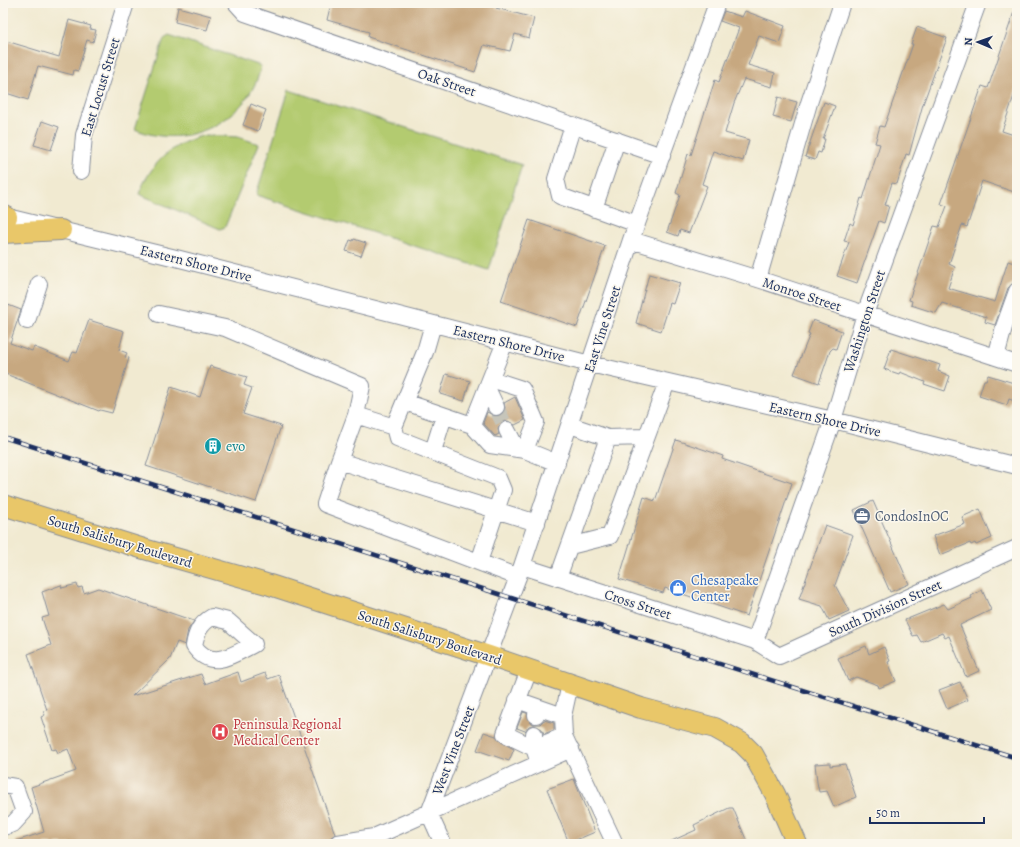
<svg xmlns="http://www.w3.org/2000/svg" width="1020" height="847" viewBox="0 0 1020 847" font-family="Alegreya,serif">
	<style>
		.green { fill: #b3cb6f; stroke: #677d66 }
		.building { fill: #c7a880 }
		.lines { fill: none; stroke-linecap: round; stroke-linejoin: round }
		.minor-tunnel { stroke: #c6c5ba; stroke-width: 16; stroke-dasharray: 16 8; stroke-linecap: butt }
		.minor-casing { stroke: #868c98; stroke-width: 18 }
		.major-casing { stroke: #868c98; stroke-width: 22 }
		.minor { stroke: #fff; stroke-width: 16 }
		.major { stroke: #e9c769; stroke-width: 20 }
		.rail-casing { stroke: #1b2f5e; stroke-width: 4.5 }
		.rail { stroke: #fbf7ec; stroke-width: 3; stroke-dasharray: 9; stroke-linecap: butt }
		.labels { text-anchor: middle; stroke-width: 3; stroke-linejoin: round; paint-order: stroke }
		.street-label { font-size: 14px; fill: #1b2f5e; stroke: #fbf7ec }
		.culture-label { font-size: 14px; fill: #0d838f; stroke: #fbf7ec; text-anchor: start }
		.service-label { font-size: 14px; fill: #4e5e75; stroke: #fbf7ec; text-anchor: start }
		.shop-label { font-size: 14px; fill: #366cbe; stroke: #fbf7ec; text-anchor: start }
		.health-label { font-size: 14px; fill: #be3a42; stroke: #fbf7ec; text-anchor: start }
	</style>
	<rect width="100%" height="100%" fill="#fbf7ec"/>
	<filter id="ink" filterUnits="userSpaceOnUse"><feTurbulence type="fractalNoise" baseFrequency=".025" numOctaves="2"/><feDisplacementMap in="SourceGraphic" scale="8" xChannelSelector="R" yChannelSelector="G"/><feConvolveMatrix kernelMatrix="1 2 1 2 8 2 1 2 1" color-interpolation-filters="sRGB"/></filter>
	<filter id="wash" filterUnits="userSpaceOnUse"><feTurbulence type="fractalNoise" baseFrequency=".012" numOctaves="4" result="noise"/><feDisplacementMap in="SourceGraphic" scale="16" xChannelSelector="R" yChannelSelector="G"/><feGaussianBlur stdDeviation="0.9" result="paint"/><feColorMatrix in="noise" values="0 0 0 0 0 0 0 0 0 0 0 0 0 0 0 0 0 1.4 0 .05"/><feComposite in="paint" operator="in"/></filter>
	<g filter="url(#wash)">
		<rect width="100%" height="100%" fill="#f1ead1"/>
		<path class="green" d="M169,35L261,66C250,120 186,152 135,129L164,38Z
			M289,90L522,165L489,270L256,195Z
			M206,135L238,137L259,144L225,227L220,229L139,194C150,164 173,142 206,135Z"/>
		<g id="blocks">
			<path class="building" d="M331,3H498L496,8L534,18L529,38L515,34L510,51L484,45L475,72L368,37L369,32L327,20Z
				M178,7L211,16L207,30L175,22Z
				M724,11L742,17L745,11L785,26L779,43L759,36L748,65L775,73L772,87L744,79L734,103L725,133L749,140L743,161L713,151L702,184L707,186L689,233L680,230L678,236L667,232L680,195L676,193L688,154L691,155L715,80L719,82L739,28L720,21Z
				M1014,12H1017V87L1002,131L1017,136V193L982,181L967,227L962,225L949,264L955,267L948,288L995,302L1008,261L1017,264L1015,282L1008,288L995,325L985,322L986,317L942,303L936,313L911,305L912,301L909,300L934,226L939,227L947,206L941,204L982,86L988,88Z
				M69,20L91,26L90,29L96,30L93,42L87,40L86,43L78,71L74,70L73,75L38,66L28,100L3,92V40L59,57Z
				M917,27L947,38L923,104L909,155L906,154L897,184L892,183L885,205L889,206L884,223L879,221L857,283L837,276L849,242L844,241L850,223L853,225L861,198L863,199L880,144L875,143L880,126L884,127L913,44H911Z
				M778,97L797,102L791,122L773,117Z
				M824,102L835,106L823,139H825L821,153L818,152L815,160L805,157Z
				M251,104L266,110L258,131L243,125Z
				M42,121L59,127L51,150L34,145Z
				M529,220L605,246L577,327L501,301Z
				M354,239L366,243L361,256L346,251L350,240L353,241Z
				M649,274L680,283L673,304L670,303L661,331L636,323Z
				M3,303L21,310L10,343L32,351L34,347L69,361L73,352L77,353L89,320L124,331L119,350L127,353L125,357L129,358L112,413L100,410L99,411L3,373Z
				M813,320L842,331L836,349L833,348L830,351L819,383L794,374L810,334L808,333Z
				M891,349L940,365L938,371L950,376L945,391L924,384L925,382L900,372L899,374L884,369Z
				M210,366L247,377L244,385L252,388L243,414L281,426L256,502L146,466L171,387L200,397Z
				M446,374L470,381L464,401L440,394Z
				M988,375L1017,384V402L1009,399L1007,405L979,396L984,380H986Z
				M515,397L525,420L515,425L508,421L502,422L498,429L499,434L495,436L483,423L487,412L495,416L500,415L505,408L504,403Z
				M676,440L723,456L722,459L792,483L747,616L665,588L663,593L619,579L644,497L655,501Z
				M873,501L909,584L890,592L854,510Z
				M980,509L992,538L976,545L975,543L971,545L970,543L940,555L933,536L965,524L962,517Z
				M825,525L853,535L835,585L849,611L829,620L822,606L799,599Z
				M77,584L78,588L82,587L84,593L98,588L194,621L188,630L185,645L177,642L170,659L132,696L201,674L205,684L238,672L241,682L265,673L268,679L279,675L335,834L329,839V844H17L16,841L44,832L31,787L76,771L68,749L58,753L56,749L52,750L41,717L45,715L43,711L47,710L28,654L51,645L42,618L49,616L42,592L61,585L62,588Z
				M982,590L991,610L960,625L979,671L966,677L949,636L945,638L942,633L921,642L917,635L913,636L905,620L944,604L948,609L972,598L971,596Z
				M866,646L869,654L884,647L890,661L888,662L896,681L879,688L878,685L856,677L848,681L838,658Z
				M960,682L968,700L947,709L939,690Z
				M523,712L527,713L530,722L534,724H540L544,720L554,723V730L544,734L542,729L534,725L529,726L525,731L517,728Z
				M484,732L496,736L501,742L514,749L509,761L477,750Z
				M830,763V766L845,764L856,797L834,807L827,791L819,792L817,782L815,764Z
				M574,779L595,832L569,843L547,789Z
				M729,808H733L748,844H665L696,830L694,825Z"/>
		</g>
	</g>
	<g filter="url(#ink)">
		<use href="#blocks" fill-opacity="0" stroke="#868c98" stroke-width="1"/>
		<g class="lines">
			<path class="minor-tunnel" d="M496,407L507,430"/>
			<g class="minor-casing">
				<path id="minor" d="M236,3L245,13L662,156
					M573,125L556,179L560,196L637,224
					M81,171L84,135L126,3
					M594,209L617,140
					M3,216L176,258L590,364L833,420L1017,466
					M631,240L758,279L1017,364
					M758,279L809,103L842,3
					M159,314L225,328L362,386L356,415L339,461L537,523
					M27,321L39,284
					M996,357L1004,327L1017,291
					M491,379L522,389L536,422L525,450L557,463
					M487,388L496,407
					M405,402L472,425L505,342
					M356,415L394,427L397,438L498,478L503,490L479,562
					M472,425L490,445L525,450
					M394,427L425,352L433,324
					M507,430L517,449
					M608,438L646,437
					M433,451L444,416
					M339,461L325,504L518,577
					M570,546L610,536L667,382
					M522,566L755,641L779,656L1017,548
					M558,578L608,438L570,425
					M212,617L228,621L254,644C233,655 211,671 194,646C196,633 200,624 212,617Z
					M755,641L833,420L865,314L978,3
					M529,670L505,734L534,748L539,763
					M517,700L537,707L536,715
					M537,707L563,716
					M534,734V748L564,736L563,716L570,684
					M564,736L615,844
					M3,785L15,787L24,812L13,824L3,827
					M374,837L571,749
					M338,843L374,837L369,844
					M443,844L429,813L522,566L631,240L717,3"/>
			</g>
			<g class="major-casing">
				<path id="major" d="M3,215L7,217
					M3,233L61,230
					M3,505L144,549L270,585L489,656L641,708L715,728L742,743L753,754L775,794L797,844"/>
			</g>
			<use href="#minor" class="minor"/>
			<use href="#major" class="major"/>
			<g class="rail-casing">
				<path id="rail" d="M3,437L1017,758"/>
			</g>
			<use href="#rail" class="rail"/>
		</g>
	</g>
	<defs>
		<g id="building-disc" transform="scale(0.9)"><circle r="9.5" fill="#0f9aa8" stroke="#fbf7ec"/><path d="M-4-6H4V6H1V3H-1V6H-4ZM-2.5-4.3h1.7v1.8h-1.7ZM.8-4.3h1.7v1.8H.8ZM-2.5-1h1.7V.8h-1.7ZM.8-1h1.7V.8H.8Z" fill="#fff"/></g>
		<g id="office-disc" transform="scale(0.9)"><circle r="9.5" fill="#5c6f8a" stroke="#fbf7ec"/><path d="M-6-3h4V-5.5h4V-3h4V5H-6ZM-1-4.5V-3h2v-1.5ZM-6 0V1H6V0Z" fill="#fff"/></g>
		<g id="shop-disc" transform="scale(0.9)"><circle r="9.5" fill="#3f7fe0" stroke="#fbf7ec"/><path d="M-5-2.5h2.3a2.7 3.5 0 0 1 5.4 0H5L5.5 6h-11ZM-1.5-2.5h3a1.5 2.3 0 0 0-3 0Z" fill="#fff"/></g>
		<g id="hospital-disc" transform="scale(0.9)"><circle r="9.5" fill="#e0444e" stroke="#fbf7ec"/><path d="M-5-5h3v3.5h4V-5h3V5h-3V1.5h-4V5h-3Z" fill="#fff"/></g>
	</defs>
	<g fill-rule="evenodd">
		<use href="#building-disc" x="213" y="446"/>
		<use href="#office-disc" x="862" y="516"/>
		<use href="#shop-disc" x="678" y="588"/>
		<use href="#hospital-disc" x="220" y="732"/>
	</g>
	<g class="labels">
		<g class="street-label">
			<text transform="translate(447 82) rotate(19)" y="5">Oak Street</text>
			<text transform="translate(100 87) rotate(-73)" y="5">East Locust Street</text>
			<text transform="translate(196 263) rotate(14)" y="5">Eastern Shore Drive</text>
			<text transform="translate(802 294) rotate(18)" y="5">Monroe Street</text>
			<text transform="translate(864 321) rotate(-72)" y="5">Washington Street</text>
			<text transform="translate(602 329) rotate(-72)" y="5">East Vine Street</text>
			<text transform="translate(509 343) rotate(14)" y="5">Eastern Shore Drive</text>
			<text transform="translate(825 419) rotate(13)" y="5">Eastern Shore Drive</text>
			<text transform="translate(120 541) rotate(17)" y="5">South Salisbury Boulevard</text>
			<text transform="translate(638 604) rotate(18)" y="5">Cross Street</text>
			<text transform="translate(885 608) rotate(-24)" y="5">South Division Street</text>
			<text transform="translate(430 637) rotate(18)" y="5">South Salisbury Boulevard</text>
			<text transform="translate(453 750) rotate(-69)" y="5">West Vine Street</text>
		</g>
		<g class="culture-label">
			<text x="226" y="451">evo</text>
		</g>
		<g class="service-label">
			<text x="875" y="521">CondosInOC</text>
		</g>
		<g class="shop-label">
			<text x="691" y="585">Chesapeake<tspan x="691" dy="16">Center</tspan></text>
		</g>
		<g class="health-label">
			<text x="233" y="729">Peninsula Regional<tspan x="233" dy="16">Medical Center</tspan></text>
		</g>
	</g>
	<rect width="1020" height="847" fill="none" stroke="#fbf7ec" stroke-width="16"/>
	<g transform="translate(978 42) rotate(272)" stroke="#fbf7ec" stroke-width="3" paint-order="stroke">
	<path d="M0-3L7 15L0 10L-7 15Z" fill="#1b2f5e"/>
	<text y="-6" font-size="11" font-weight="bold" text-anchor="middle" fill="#1b2f5e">N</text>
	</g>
	<path d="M870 817v6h114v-6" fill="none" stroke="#1b2f5e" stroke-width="2"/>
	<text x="876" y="817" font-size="12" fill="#1b2f5e" stroke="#fbf7ec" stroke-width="3" paint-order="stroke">50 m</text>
</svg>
